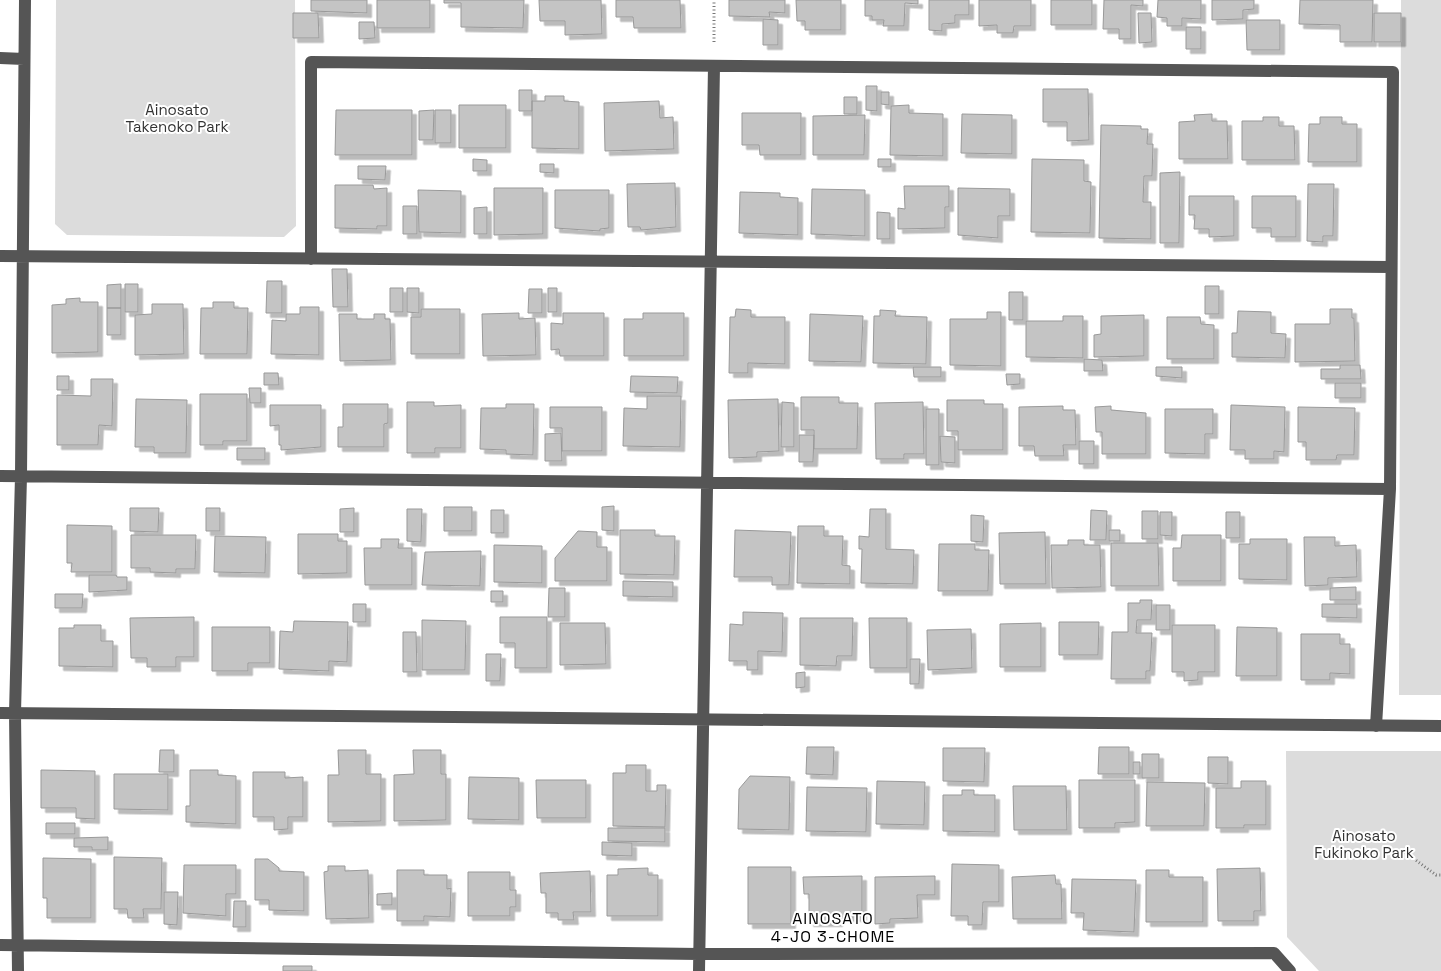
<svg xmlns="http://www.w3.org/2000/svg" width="1441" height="971" viewBox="0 0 1441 971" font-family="'Space Grotesk',sans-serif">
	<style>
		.green { fill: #dcdcdc }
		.building { fill: #c4c4c4; stroke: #999; filter: url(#shadow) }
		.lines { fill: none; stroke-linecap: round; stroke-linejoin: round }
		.path { stroke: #777; stroke-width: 3; stroke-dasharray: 1 2.5; stroke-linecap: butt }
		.minor { stroke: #555; stroke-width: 12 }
		.labels { text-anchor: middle; stroke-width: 4; stroke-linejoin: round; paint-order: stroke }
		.park-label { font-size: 15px; fill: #333; stroke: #fff }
		.neighbourhood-label { font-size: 16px; letter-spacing: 1px; fill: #000; stroke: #fff }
	</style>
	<defs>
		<filter id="shadow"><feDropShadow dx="4.5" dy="4.5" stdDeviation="0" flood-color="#0004"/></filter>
	</defs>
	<rect width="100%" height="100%" fill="#fff"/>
	<path class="green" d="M56,0H295L296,226L284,237L67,235L55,224Z
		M1401,0H1441V695H1399Z
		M1286,751H1441V971H1319L1287,937Z"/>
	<path class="building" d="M311,0H367V13L311,11Z
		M377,0H430V28H377Z
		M444,0H524L523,28L461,27V3H444Z
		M539,0H601L602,34L565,35V21H540Z
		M616,0H680L681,28H634L633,17H616Z
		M729,0H785V13L769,12L770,17L729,16Z
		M796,0H841V30H805V21H797Z
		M865,0H918V4L905,3L904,26H883L884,20H872V16H865Z
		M929,0H969V15H955V23L942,24V31L929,30Z
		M979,0H1031V26H1014L1013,33H997V25L979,26Z
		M1051,0H1092V25H1051Z
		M1104,0H1143V6L1131,5V39H1119V29H1103Z
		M1158,0H1201V19L1182,18V26H1167V18L1157,17Z
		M1212,0H1254V9L1243,10V19L1212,20Z
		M1300,0H1373L1372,42H1340V25L1299,24Z
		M293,13H318L319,38H293Z
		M1138,13H1151L1152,42L1139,43Z
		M1374,13H1401V42H1374Z
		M763,19L778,20V45H763Z
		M1246,20H1280V50H1247Z
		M359,22H374L375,38L359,39Z
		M1186,27H1201V49H1186Z
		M866,86H877V111L866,110Z
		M1043,89H1088L1089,140L1067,141V122H1043Z
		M519,90H532V111H519Z
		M881,92H889V105L881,104Z
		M545,96H564V101L579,102V149L532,148V101H545Z
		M844,97H857V114H844Z
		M659,101L660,118L673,117L674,149L605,151L604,103Z
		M459,105H506V148H459Z
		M909,105V113L943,114V156L890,155L891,106Z
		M336,110H412V155H335Z
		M434,110L433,140H419V111Z
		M435,110H451V143H435Z
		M742,113H801V155H760L759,145H742Z
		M962,114L1012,115V154L961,153Z
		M1212,114V121H1227L1228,159H1179V122L1195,121L1194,115Z
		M865,115L864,155H813V116Z
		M1263,117H1279V126H1294L1295,160H1242V121H1263Z
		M1320,117H1342V124H1357V162H1308L1309,124H1320Z
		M1101,125L1141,126V129H1148L1147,144H1153L1152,176H1144L1143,202H1151V239L1099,238Z
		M473,159L487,160V171H473Z
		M878,159H891V167H878Z
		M1032,159L1084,160V181L1091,182L1090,233L1031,232Z
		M540,164H554V173L540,172Z
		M358,166H386L385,180L358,179Z
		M1180,172L1179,243H1160V173Z
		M675,183L676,227L641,230L640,227H628L627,184Z
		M1308,184H1334L1333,236H1323V242L1307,241Z
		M335,185H373L374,189L387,188V226H377V229L335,228Z
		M904,186H949V207H945V228L898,229V208L905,209Z
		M494,188H543V234L494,235Z
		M958,188L1010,189V216H998V238L958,235Z
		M812,189L865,190V236L811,234Z
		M418,190L461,191V233L419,232Z
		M555,190H609V228L600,229V231L555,228Z
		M740,192L780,193V197L798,198V235L739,233Z
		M1189,196H1234V236L1209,237V229H1194L1195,215H1189Z
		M1252,196H1296V237H1271V228H1252Z
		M403,206H417V234H403Z
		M487,207V234H474V208Z
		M877,212L890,213V239H877Z
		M332,269H347L348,307H333Z
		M267,281H282V313H266Z
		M121,284V308H107V285Z
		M125,284H138V312H125Z
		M1205,286H1219V314H1205Z
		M390,288H403V312H390Z
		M407,288H419V313L407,312Z
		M548,288H557V312H548Z
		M529,289H542V313H528Z
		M1009,292H1023V320H1009Z
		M80,298V302H98V352L52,353V305L66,304V299Z
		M213,302H234V308H248L247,354H200L201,308H213Z
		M152,304H183L184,354L135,355V315L152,314Z
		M300,307H319V355L271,354L272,320L286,321V314H300Z
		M107,308H121V335H107Z
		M421,309H460V354H411V317H421Z
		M736,309L751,310V317H785V364L748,363V373H729L730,317H735Z
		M1330,309H1352V318H1354L1355,361L1295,362V324H1330Z
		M880,310L896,311L895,316L927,317L926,364L873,363L874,316H880Z
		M1238,311L1271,312V333L1286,334L1285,358L1232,357V333H1237Z
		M987,312H1001V366L950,365V319H987Z
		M519,313V319L535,318L536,355L483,356L482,314Z
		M563,313H604V356H560L559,349L551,350V323L563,324Z
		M643,313H684V356H624V319H643Z
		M339,314H357V319H374V314H385V319H390L391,360L340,361Z
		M810,314L863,316L861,362L809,361Z
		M1144,315V356L1094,357V335L1101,334V316Z
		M1063,316H1083V358L1026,357V321H1063Z
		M1167,317H1200L1201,324L1214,325V359H1167Z
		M1084,359L1102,360L1103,371H1084Z
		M1340,365H1360L1361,379H1321V369H1340Z
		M913,367H941V377H914Z
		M1156,367H1182V378L1156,376Z
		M264,373H278L279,385H264Z
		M1006,374H1020V384L1007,385Z
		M57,376H69V390H57Z
		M631,376L678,377L677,393L630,392Z
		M91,379H113L112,426L99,425L98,445H57V395L91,396Z
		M1335,383H1361V398H1335Z
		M249,388H261V403H250Z
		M200,394H247V441H223V445H200Z
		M647,396H681L680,447L623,446L624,408L647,409Z
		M801,397H839V403H858L857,449H814V430H801Z
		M136,399L187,400L186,453H154V447H135Z
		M778,399L779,451L757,452V457L729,458L728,400Z
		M947,400H984V404H1003V450H958V431H947Z
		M407,402H434V406L461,405V448H435V453H407Z
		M782,402L794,403V447H781Z
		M923,402L924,454H904V459H876L875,403Z
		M343,404H388V423L384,424V447H338V427H343Z
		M506,404H534L533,455L506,454V450L480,449L481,408H506Z
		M270,405H321V447L281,450V445H279V425L270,426Z
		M1231,405L1285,407L1284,452L1274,451V459H1245V450H1230Z
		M1063,406V410H1075L1076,445H1063L1064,456H1035L1034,446H1019V407Z
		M1111,406V410L1146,413V454H1102V432H1096L1095,407Z
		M550,407H602V451H562V428H550Z
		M1298,407L1355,408L1354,455H1337L1336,460H1306V442H1298Z
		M926,409H939V465H926Z
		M1165,409H1213V434H1205V454L1165,453Z
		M561,433L562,461H545V434Z
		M799,435H814L813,462H799Z
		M940,436L955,437V463L941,462Z
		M1079,441H1094V464H1079Z
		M237,448H265V460H237Z
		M614,506V531L602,530V507Z
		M444,507H472V531H444Z
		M130,508H159L158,532L130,531Z
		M206,508H220V531H206Z
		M354,508V532H340V509Z
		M407,509H422L421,542L407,541Z
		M870,509H886V549L914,550L913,584L861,583L862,549H859V536L869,537Z
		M491,510H504V533H491Z
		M1091,510L1107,511L1106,540H1090Z
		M1142,511H1158V539H1142Z
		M1160,512H1172V536L1160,535Z
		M1226,512H1240V538H1226Z
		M971,515L984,516L983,542L971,541Z
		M67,525L112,526V572H71L72,563H67Z
		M798,526H824V536H843L842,565L850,566V584L797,583Z
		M620,530H655V536H675L674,575L620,574Z
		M735,530L791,532L789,585H772V577H734Z
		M1109,530H1120V541H1109Z
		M578,531L597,532V547H607V581H555V558Z
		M1045,532L1046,584H1000L999,533Z
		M298,534H338V541H347V573L298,574Z
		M131,535H196L195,569H176V573L150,572V568H131Z
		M1182,535H1221V581H1173V548H1181Z
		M215,536L266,537L265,573L214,572Z
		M1304,537H1335V546L1356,545L1357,577L1328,578V585L1305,586Z
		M381,539H399L398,548H412V585H365L364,548H381Z
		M1250,539H1287V580L1239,579V544H1250Z
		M1068,540H1084V545H1100L1101,587L1052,588L1051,545H1068Z
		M1111,543H1158L1159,586H1111Z
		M939,544H975V550H989L988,591H938Z
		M494,545L542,546V583L494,582Z
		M481,551L480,586L422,585L425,552Z
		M89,575H116L117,577H127V590L89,592Z
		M623,581L673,582V597L623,596Z
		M1356,587V600H1330V588Z
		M549,588H565V617H548Z
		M491,591H503V602H491Z
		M55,594H83L82,608H55Z
		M1140,600H1152L1151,620H1137L1136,633H1152L1150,671H1146V679H1111L1112,632H1128V603H1140Z
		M353,604H366V622H353Z
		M1322,604H1357V618L1322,617Z
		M1156,605H1170V630H1156Z
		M743,612L783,613L782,652L758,651V670H747V661H729L730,624L743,625Z
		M194,617V657H176V667H147V658H131L130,618Z
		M500,617H547V668H515V643H500Z
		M800,618H853L852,656H837L836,666L800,665Z
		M869,618H907V668H870Z
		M422,620L466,621L465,670H422Z
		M294,621L348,622L347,662L329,661V671L279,669L280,631L293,632Z
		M1059,622H1099L1098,655H1059Z
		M560,623H605L606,664L560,665Z
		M1041,623V667H1000V624Z
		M74,625H101V641H113V667L59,666V628H74Z
		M1172,625H1215V672H1198V680L1184,681V672H1172Z
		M212,627H270V663H248V671H212Z
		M1237,627L1277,628V676H1236Z
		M971,629L972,668L928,670L927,630Z
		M403,632H416L417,672H403Z
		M1301,634H1340V644H1350V674L1330,673V680H1301Z
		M486,654H501L500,681H486Z
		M910,659H920L919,684H910Z
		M805,672V687L796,688V673Z
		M807,747H834L833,775L806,774Z
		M1099,747H1129V774H1098Z
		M943,748H985L984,782L943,781Z
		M160,750H174V772H159Z
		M338,750H366V774H381V821L328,822V775H339Z
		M413,750H441V774H446V820L394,821V775L414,774Z
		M1142,754H1159V778H1142Z
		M1208,757H1228V784L1208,783Z
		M1133,762H1140V774H1133Z
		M626,765H646V791H657V785H666L665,827L613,826V773H626Z
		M41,770L95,771V819L76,818V808H41Z
		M190,770H218V775L236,776V824L186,822V806H190Z
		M253,772H285V778L303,777V817H288V829L274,830V817H253Z
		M114,774H168V810L114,809Z
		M750,776L790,777L789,830L738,829L739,789Z
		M469,777L519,778V820L468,819Z
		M536,780H586V818H537Z
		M1079,780H1135V822L1115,823V828H1079Z
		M877,781L925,782L924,825L876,824Z
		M1241,781H1266V825H1244V828H1216V788H1241Z
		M1147,782L1205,783L1204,826H1146Z
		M1013,786H1066L1067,830H1014Z
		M807,787L867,788L866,832L806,831Z
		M962,790H974V795H995V832L943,831V795H962Z
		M46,823H75V834H46Z
		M608,828H665V842L608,841Z
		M108,837V850H92V847H74V838Z
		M602,842L632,843V856L602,855Z
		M114,857L162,858L161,909H143L144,918H128L127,909H114Z
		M43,858L91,859V918H47V898H43Z
		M255,859H268L279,868V871L304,872V911L269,910V900H255Z
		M952,864L999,865V902H983L982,925H968V916H951Z
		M184,865H236V894H226V916L183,913Z
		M328,866H345V871L368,870L369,918L326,919L324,872L328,871Z
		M748,867H791V924H748Z
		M648,868V875H658V916H607V875H618V869Z
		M1260,868L1261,911H1254V921H1218L1217,869Z
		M397,870H424V875H447V889L451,888L450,917L424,916V921H397Z
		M1146,870H1169V877H1203V922H1146Z
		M590,871L591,912H573L574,920H558V913H546V893H541L540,873Z
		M468,872H510V890H516V907H510V916H468Z
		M1055,875L1056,884H1061L1062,919H1013L1012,877Z
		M862,876V917H838V922H809V894H804L803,877Z
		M935,876V895H917L918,918L890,919V923L875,924V877Z
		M1072,879L1136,880L1134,932L1083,930L1084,913H1071Z
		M164,892H178L177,925L164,924Z
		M392,893V905H377V894Z
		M234,901H246V927H233Z
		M283,966H312V971H283Z"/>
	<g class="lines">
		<path class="path" d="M714,42V0
			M1402,850L1436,875H1441"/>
		<path class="minor" d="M0,58L24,59
			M0,256L1391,267
			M311,259V62L1393,72L1390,489L1376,726
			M0,476L1390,489
			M0,713L1441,726
			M0,945L699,954L1274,953L1290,971
			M18,971L15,713L21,476L25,0
			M699,971L714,66"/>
	</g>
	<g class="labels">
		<g class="park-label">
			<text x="177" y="115">Ainosato<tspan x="177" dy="17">Takenoko Park</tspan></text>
			<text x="1364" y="841">Ainosato<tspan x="1364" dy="17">Fukinoko Park</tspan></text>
		</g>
		<g class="neighbourhood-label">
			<text x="833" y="924">AINOSATO<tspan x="833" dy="18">4-JO 3-CHOME</tspan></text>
		</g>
	</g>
</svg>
